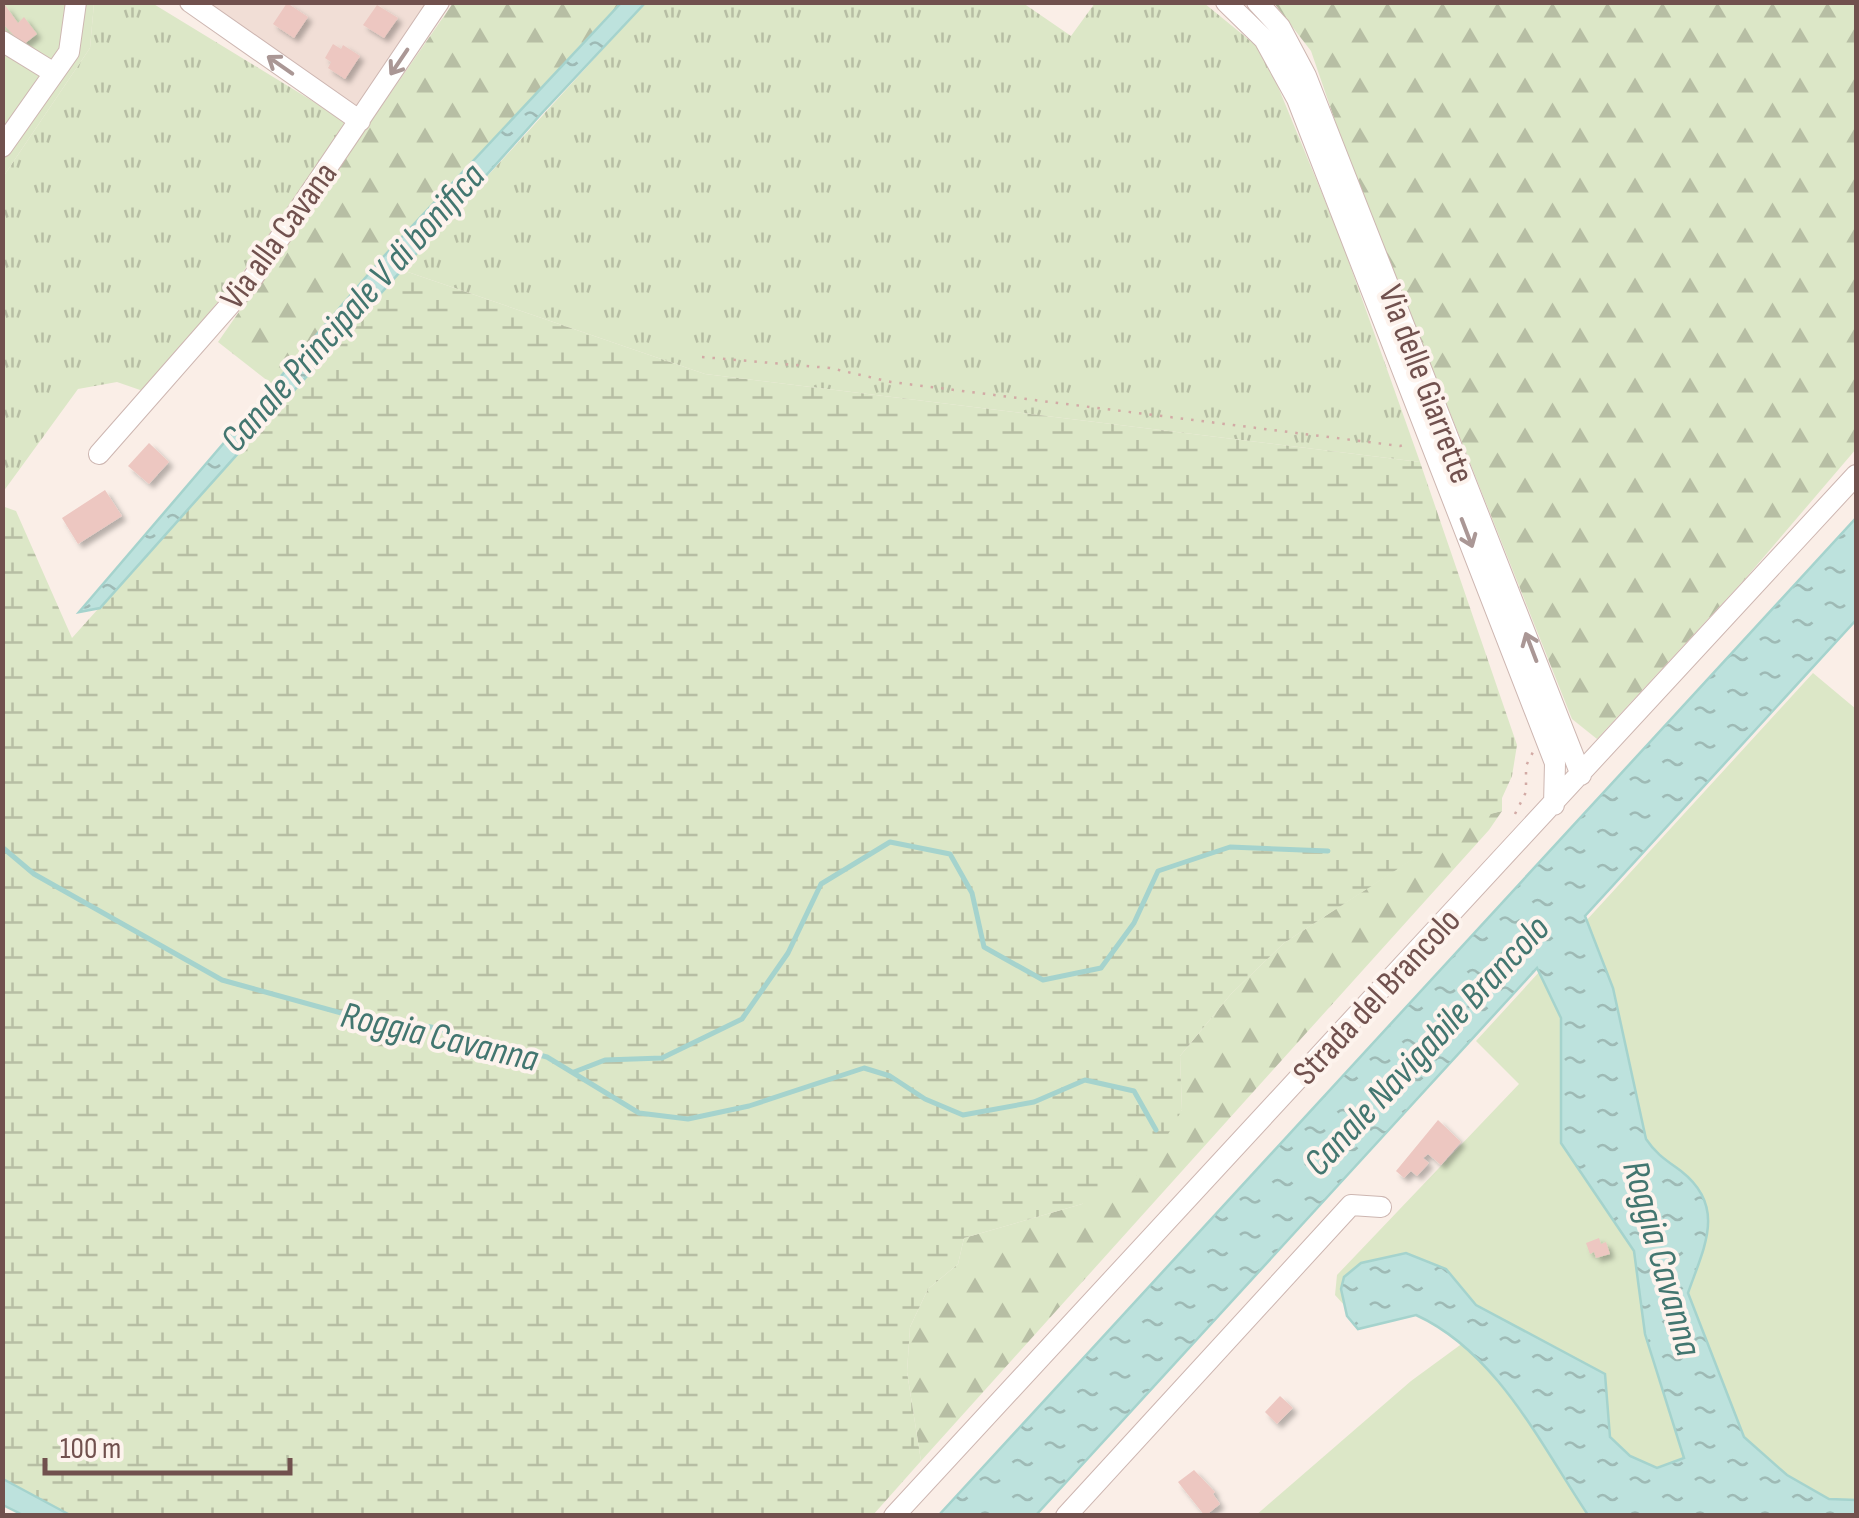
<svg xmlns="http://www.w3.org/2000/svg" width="1859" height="1518" viewBox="0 0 1859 1518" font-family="'Sofia Sans Condensed',sans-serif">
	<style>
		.residential { fill: #f1ded6 }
		.grass { fill: url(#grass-tufts) }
		.forest { fill: url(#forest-firs) }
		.wetland { fill: url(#wetland-marsh) }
		.park { fill: #dce7c7 }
		.water { fill: url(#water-ripples); stroke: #a5d3cd; stroke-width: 2.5 }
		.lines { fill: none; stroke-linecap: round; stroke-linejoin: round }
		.stream { stroke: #a5d3cd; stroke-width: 5 }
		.building { fill: #edc7c1; filter: url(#shadow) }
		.minor-casing { stroke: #cdb6b1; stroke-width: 22 }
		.path { stroke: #d2aaa5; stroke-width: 2.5; stroke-dasharray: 2.5 8; stroke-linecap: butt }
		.minor { stroke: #fff; stroke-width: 20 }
		.oneway { stroke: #aa9795 }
		.labels { text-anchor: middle; stroke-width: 8; stroke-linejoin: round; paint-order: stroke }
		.street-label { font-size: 35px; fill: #71514e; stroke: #fdf3ed }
		.water-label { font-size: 38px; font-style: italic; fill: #437670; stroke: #fdf3ed }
	</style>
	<defs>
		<pattern id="grass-tufts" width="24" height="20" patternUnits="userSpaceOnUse" patternTransform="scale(2.5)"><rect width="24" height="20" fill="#dce7c7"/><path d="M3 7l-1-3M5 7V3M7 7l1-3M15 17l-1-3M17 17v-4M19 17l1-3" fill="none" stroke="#b7bea4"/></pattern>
		<pattern id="forest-firs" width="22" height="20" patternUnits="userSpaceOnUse" patternTransform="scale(2.5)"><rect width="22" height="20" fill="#dce7c7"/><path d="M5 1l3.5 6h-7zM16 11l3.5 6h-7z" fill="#b7bea4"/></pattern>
		<pattern id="wetland-marsh" width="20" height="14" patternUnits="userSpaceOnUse" patternTransform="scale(2.5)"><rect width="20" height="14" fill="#dce7c7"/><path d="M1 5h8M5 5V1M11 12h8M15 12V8" fill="none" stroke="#b7bea4"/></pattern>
		<pattern id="water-ripples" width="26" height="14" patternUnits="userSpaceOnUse" patternTransform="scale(2.5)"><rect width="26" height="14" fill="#bde2dd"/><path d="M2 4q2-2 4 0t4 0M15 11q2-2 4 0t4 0" fill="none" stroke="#9ebab5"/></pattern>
		<filter id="shadow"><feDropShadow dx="4.5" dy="4.5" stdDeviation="2.5" flood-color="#0004"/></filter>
	</defs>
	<rect width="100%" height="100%" fill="#faeee7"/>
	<path class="residential" d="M190,3H439L360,121Z"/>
	<path class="grass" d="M94,3H152L347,122L243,272L143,391L117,382L78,389L3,492V177L90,48Z
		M645,3H1023L1071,36L1095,3H1204L1259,48L1274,77L1340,237L1420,462L705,374L402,270Z"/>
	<path class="forest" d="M453,3H621L384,256L273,385L218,342Z
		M1274,3H1856V449L1745,579L1597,739L1572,719L1343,144L1311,51Z
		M1502,811L1489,830L921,1461L907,1372L910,1327L928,1289L958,1264L964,1238L1082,1204L1182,1110L1180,1056L1231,994L1284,943L1476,817Z"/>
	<path class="wetland" d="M402,270L705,374L1420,462L1517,745L1512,776L1502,798V811L1476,818L1284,943L1231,994L1180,1056L1182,1110L1148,1169L1082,1204L964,1238L958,1264L928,1289L910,1327L907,1372L921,1461L873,1515H43L2,1495V506L16,511L72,638Z"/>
	<path class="park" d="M3,3H94L90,48L3,177Z
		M1813,673L1856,709V1515L1255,1516L1411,1381L1467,1340L1441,1309L1345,1306L1335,1295L1337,1275L1519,1084L1476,1041Z"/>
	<path class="water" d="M621,3H645L541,114L100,608L79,612L384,256Z
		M1856,518V620L1585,916L1613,988L1646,1139C1656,1154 1666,1160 1681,1171C1727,1207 1704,1247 1688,1293L1744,1437L1787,1475L1829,1499L1856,1500V1515H1588C1541,1445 1497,1352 1416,1315L1358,1329L1347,1316L1341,1289L1344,1277L1361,1263L1406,1253L1446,1269L1476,1305L1605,1374L1610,1437L1630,1456L1657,1468L1684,1458L1645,1334L1634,1251L1561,1143V1018L1537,968L1036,1515H939Z
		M3,1479L70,1515H23L3,1505Z"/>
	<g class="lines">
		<path class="stream" d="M2,847L34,874L222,980L352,1016L431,1027L547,1057L639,1113L688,1119L749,1106L864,1068L890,1076L925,1099L963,1115L1034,1102L1085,1080L1134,1091L1156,1130
			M574,1072L605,1060L662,1058L742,1019L788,953L821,884L890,842L950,854L972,893L984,947L1043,980L1101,968L1134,923L1158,871L1230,847L1328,851"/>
	</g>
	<path class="building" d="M287,3L308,17L294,38L273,24Z
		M5,5L18,23L24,17L37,34L23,45L5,26L2,28Z
		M377,5L398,18L384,38L363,25Z
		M333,44L341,49L343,45L360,56L345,79L328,68L331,62L325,58Z
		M149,443L169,462L149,484L128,466Z
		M105,490L122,516L78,544L62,518Z
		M1438,1120L1461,1142L1441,1165L1428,1154L1423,1158L1429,1163L1417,1176L1411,1171L1404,1178L1396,1171Z
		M1599,1238L1601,1244L1606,1242L1610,1254L1596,1258L1594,1252L1590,1254L1586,1243Z
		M1280,1396L1293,1408L1277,1424L1265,1412Z
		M1194,1470L1215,1492L1213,1494L1220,1504L1205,1516L1178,1482Z"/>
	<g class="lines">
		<g class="minor-casing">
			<path id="minor" d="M190,2L360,121
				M1226,2L1264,39L1297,99L1555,763L1554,805
				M1257,2L1280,27L1306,76L1581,775
				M2,41L54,73
				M2,147L69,52L76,2
				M99,454L250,282L439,2
				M894,1516L1856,475
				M1066,1516L1351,1205L1381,1207"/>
		</g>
		<path class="path" d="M702,357L830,368L891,382L1400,446L1409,443
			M1515,814L1526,792V766L1533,752"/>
		<use href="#minor" class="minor"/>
	</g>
	<defs><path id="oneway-shaft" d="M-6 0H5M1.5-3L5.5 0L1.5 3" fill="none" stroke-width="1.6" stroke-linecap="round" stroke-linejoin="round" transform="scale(2.5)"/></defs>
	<g class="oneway">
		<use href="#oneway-shaft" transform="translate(399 62) rotate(124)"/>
		<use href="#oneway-shaft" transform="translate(280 65) rotate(-145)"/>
		<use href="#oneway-shaft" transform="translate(1467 533) rotate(69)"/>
		<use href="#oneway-shaft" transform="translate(1531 647) rotate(-111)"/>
	</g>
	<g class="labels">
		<g class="street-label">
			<text transform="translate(278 235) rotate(-54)" y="12">Via alla Cavana</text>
			<text transform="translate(1427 384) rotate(69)" y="12">Via delle Giarrette</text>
			<text transform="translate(1376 996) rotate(-47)" y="12">Strada del Brancolo</text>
		</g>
		<g class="water-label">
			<text transform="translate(352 307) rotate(-48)" y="13">Canale Principale V di bonifica</text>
			<text transform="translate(440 1036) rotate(13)" y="13">Roggia Cavanna</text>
			<text transform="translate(1426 1045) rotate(-47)" y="13">Canale Navigabile Brancolo</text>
			<text transform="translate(1663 1258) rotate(74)" y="13">Roggia Cavanna</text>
		</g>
	</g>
	<rect width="1859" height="1518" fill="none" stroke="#71514e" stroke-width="10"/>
	<path d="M45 1458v15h245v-15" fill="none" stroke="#71514e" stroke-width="5"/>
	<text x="60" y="1458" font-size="30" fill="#71514e" stroke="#fdf3ed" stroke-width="8" paint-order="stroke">100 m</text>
</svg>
